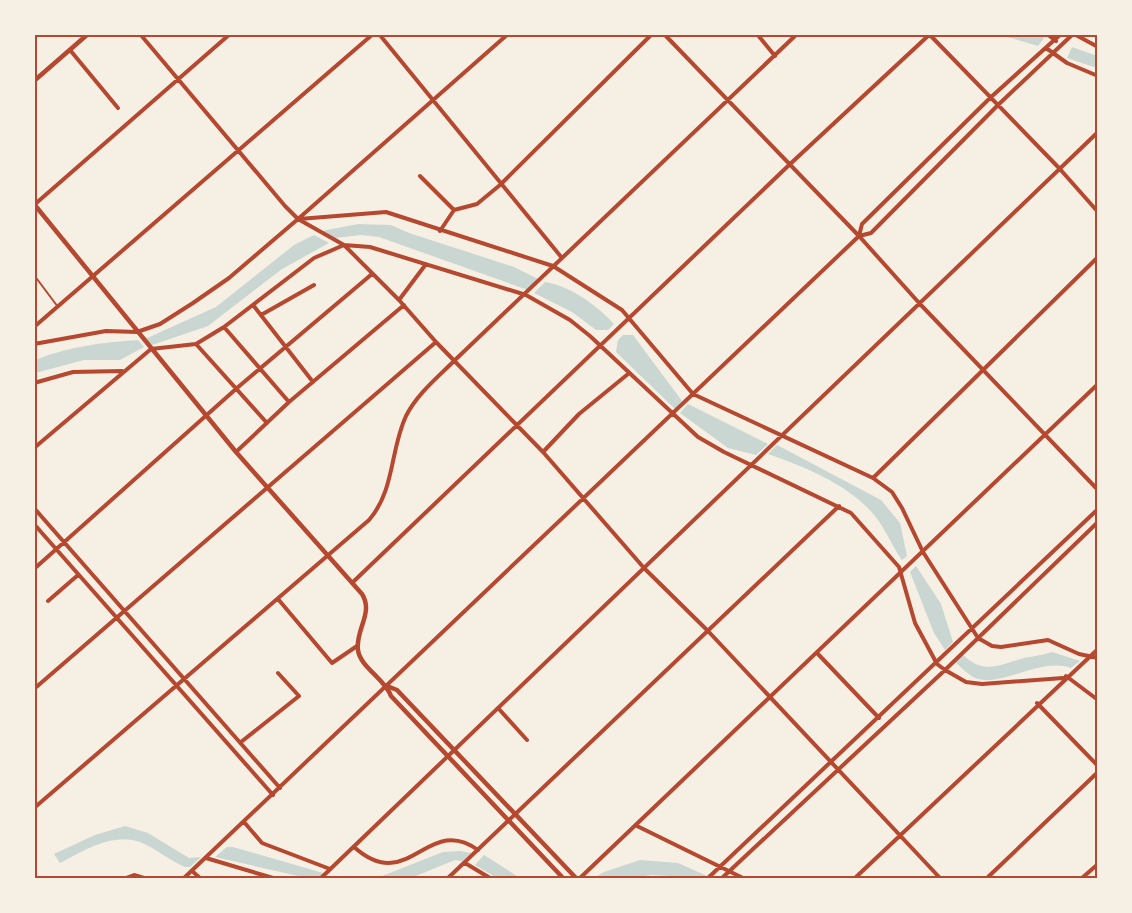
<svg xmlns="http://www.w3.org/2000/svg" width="1132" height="913" viewBox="0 0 1132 913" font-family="Inter,sans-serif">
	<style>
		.water { fill: #c9d6d2 }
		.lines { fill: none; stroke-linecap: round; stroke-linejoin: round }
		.service { stroke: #b5482f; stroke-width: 2 }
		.minor { stroke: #b5482f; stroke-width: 4 }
		.tertiary { stroke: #b5482f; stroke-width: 4.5 }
		.neatline { fill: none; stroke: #b5482f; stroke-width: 2 }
	</style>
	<rect width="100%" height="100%" fill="#f6efe4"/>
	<path class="water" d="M1001,35H1040L1044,38L1038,46Z
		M1072,47L1097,56V68L1067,58Z
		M358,224L391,225L409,233L514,267L538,279L528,290L379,237L361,235L335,238L322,231Z
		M314,235L329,243L282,269L208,326L152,345L145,339L216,307L294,245Z
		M545,282C570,286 597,305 614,324L608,330H596L572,312L534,293Z
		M623,335H633L682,401L675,409L616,352L618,340Z
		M138,340L144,347L120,360H84L35,373V360C67,347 103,342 138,340Z
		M688,404L768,444L756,455L728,448L680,413Z
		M777,445L881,500L900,523L907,556L902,560C892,546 886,530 875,516C850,485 805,467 768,454Z
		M916,566L941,604L953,642L945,650L934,633L910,572Z
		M1052,652L1080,661L1071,668C1041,657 1004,686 978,679C970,677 962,668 955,662L963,655C984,675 1000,665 1024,658C1033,656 1043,655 1052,652Z
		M125,826L148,833L189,858L201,857L190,867H185C169,860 155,848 140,842C113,832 83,851 60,863L54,854L95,835Z
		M227,847H233L323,873L318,878H307L215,857Z
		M460,851L471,853L462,861L455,860L411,878H377L443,852Z
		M484,855L520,878H497L475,865Z
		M640,860L678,863L707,876L704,878L652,875L633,878H594L604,872Z"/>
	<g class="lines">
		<path class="service" d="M34,275L58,307"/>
		<path class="minor" d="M140,34L285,206L298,219L344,245L399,300L436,342L543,452L644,568L708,631L940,878
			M379,34L562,258
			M664,34L859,236L920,304L1098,490
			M757,34L775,56
			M929,34L1059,168L1098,212
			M1047,34L1056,41
			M1074,34L1098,47
			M1046,48L1067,63L1098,76
			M70,50L118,108
			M420,176L454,210
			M34,205L230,34
			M299,219L386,212L553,266L622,310L693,394L873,478L892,492L902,508L923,552L978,638L992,646L1001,647L1048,640L1079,654L1098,658
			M440,231L454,210L477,204L500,185L652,34
			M859,236L862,224L990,98L1061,34
			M399,300L426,264
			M253,305L313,382
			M261,315L314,285
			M34,327L373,34
			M224,327L289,402
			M34,344L106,331L137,332L160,324L193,303L229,278L298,219L508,34
			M196,344L267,423
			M34,383L73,372L122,371
			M34,448L151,349L196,344L224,327L314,258L344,245L370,247L526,295L570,320L590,336L698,437L724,452L851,513L899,567L915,623L937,664L945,670L966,682L982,684L1063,678
			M236,452L289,402L404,305
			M543,452L579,414L628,374
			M873,478L1098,257
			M34,508L280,788
			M34,524L273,795
			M34,569L237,388L372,274
			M353,582L788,166L929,35
			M278,599L332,663L357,646
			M48,601L78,575
			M818,654L879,718
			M1066,676L1098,700
			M34,689L436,342
			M1037,703L1098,766
			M498,708L527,740
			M241,742L299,696L278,673
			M34,808L369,520C395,490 390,450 406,416C417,394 438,377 455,360L797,34
			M244,822L262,843L330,869
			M637,826L743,878
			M354,847C409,896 427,813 478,850
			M206,858L273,878
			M465,863L490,878
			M192,871L200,878
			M126,878L134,875L144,878
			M184,878L859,236L871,233L998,105L1073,34
			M321,878L1098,132
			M448,878L839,506
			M580,878L1098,384
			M708,878L1098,509
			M722,878L945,670L1098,522
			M855,878L1098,649
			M987,878L1098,772
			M1082,878L1098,864"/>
		<path class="tertiary" d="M34,81L88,34
			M34,204L236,452L362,594C374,613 355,630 358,650C360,667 385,679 391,696L563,878
			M387,686L397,690L576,878"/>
	</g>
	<rect width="1132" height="913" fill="none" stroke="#f6efe4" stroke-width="72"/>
	<rect x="36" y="36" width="1060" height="841" class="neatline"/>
</svg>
